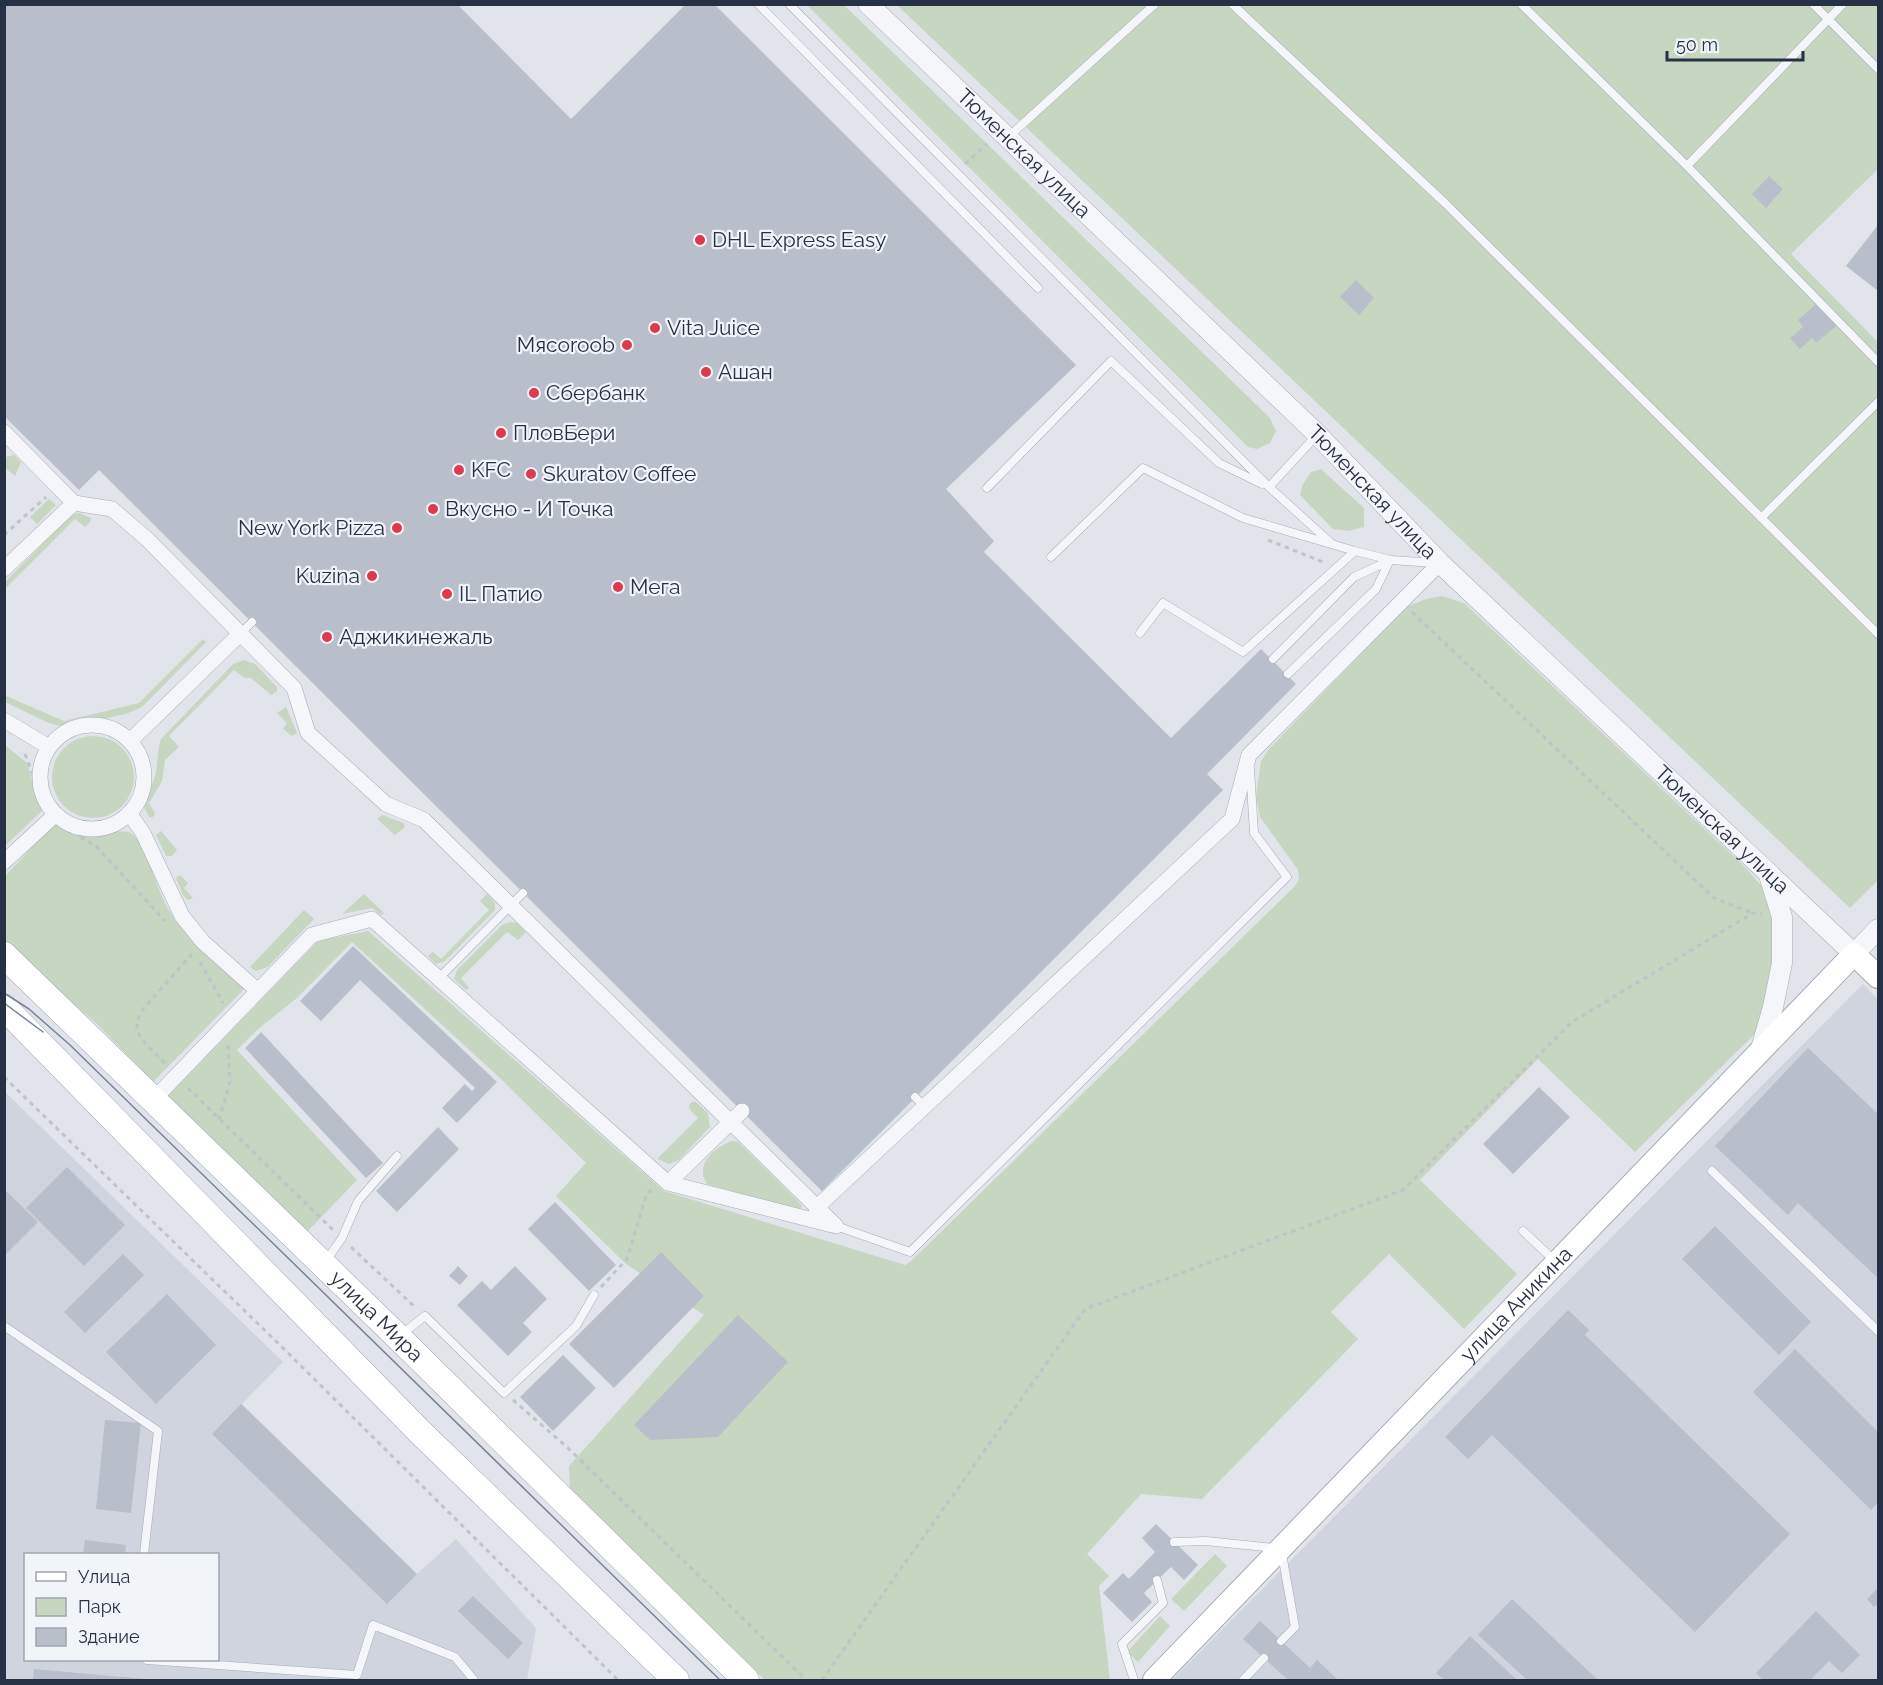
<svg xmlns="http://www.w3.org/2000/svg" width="1883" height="1685" viewBox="0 0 1883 1685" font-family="Raleway,sans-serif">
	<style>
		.built { fill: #cfd4de; fill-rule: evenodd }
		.green { fill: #c6d6c1 }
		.building { fill: #b8beca }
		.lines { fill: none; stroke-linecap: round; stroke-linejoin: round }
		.service-casing { stroke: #a5abb6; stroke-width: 9 }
		.minor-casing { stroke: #a5abb6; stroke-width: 16 }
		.tertiary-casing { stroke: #a5abb6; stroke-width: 21 }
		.secondary-casing { stroke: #a5abb6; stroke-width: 24 }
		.primary-casing { stroke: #9fa9b9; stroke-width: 27 }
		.path { stroke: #bfc3ca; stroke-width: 3; stroke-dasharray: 4.5 4.5; stroke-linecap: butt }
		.service { stroke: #f5f6f9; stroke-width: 8 }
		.minor { stroke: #f5f6f9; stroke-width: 15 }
		.tertiary { stroke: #f5f6f9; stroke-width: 20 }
		.secondary { stroke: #fff; stroke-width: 22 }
		.primary { stroke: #fff; stroke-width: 26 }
		.tram { stroke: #798397; stroke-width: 1.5 }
		.poi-dot { fill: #de394d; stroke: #f1f4f8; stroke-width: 2 }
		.labels { text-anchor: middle; stroke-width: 4.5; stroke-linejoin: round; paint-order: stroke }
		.street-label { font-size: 21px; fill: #273145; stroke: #f1f4f8 }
		.poi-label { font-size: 21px; fill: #273145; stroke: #f1f4f8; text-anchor: start }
	</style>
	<rect width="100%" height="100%" fill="#e1e5eb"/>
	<path class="built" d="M1863,984L1878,1000V1680H1172Z
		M4,1091L283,1362L242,1404L417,1574L456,1539L536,1628L527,1680H5ZM26,1554H218V1660H26Z"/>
	<path class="green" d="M807,5H844L1270,418L1276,431L1270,443L1257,449L1248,447Z
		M897,5H1878V169L1791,254L1878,342V880L1850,908Z
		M14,455L21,462L15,476L4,467L5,457Z
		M1321,469L1364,508V527L1348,531L1333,529L1300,495L1303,484L1311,472Z
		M49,499L56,505L37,524L30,517Z
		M79,513L91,518L90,522L85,527L75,519L5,589V582L71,515Z
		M1442,596L1464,603L1745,867L1772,898L1780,946L1759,1030L1635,1152L1538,1059L1420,1180L1517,1274L1464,1329L1389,1254L1331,1312L1358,1339L1202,1499L1141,1494L1087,1554L1109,1576L1099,1586L1110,1680H765L570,1489L569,1466L704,1315L626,1264L556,1196L586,1163L501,1079L352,942L297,998L258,1029L237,1050L357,1180L305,1234L166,1098L316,943L323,940L368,931L664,1191L905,1265L910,1262L1295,886L1299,879L1298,870L1260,817L1256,796L1261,761L1269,749L1406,607L1426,599Z
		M203,639L206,642L142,707L126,714L65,727L49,723L5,702L6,696L64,721L139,703Z
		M244,660L255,664L277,687V691L271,695L251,678H244L234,670L169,736L179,747L165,760L162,781L149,803L155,813L153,817H149C147,813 144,808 143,804C142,796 150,789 153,782C159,768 156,753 161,739L233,664Z
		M286,707L297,733L292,736L283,729L287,723L277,713Z
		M52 777a41 41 0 1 1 82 0a41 41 0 1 1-82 0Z
		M5,745L27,763L42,811L5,846Z
		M382,815L404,823V828L395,835L377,819Z
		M55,823C69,826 86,833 100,833C109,834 124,828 132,834C144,842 157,886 164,901C177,929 219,971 246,987L153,1082L95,1022L32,970L5,941V876Z
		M161,831L177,850L172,856H166L156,835Z
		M180,875L188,883L184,888L193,898L188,900L183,895L176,878Z
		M364,894L384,913L381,915L372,908L342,914Z
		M487,894L495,902V910L445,961L436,964L428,956L433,952L441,959L489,910L480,901Z
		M304,910L314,919L268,967L256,971L250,967Z
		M510,922L517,923L526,932L518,940L507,932L461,978L469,988L466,990L454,979L457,970L502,925Z
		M692,1102H696L708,1113L710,1127L679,1160L669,1164L657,1159L698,1118L690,1110L689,1105Z
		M731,1141L738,1142L797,1200L802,1206L801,1209L797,1210L707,1184C694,1165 714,1148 731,1141Z
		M1215,1554L1227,1566L1184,1611L1171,1599Z
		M1160,1616L1170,1626L1138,1662L1127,1652Z"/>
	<path class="building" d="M8,4H457L571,119L686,4H714L1076,365L946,489L994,541L984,552L1171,738L1261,649L1296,684L1207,774L1223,790L822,1191L99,470L79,490L4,416V8Z
		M1769,176L1783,189L1766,208L1752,194Z
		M1878,225V291L1846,266Z
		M1356,280L1374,298L1359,315L1340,297Z
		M1816,304L1836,326L1816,343L1812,338L1800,349L1790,338L1803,327L1798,320Z
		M353,946L497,1082L457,1123L442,1108L465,1084L472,1091L475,1088L360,980L321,1021L300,1001Z
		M261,1032L383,1163L366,1178L245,1048Z
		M1808,1048L1878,1114V1278L1798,1203L1788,1215L1715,1146Z
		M1539,1087L1570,1117L1513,1174L1483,1144Z
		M438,1127L459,1149L397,1212L376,1191Z
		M67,1167L125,1225L84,1266L26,1208Z
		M4,1189L38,1222L4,1256Z
		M555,1202L616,1265L589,1291L528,1229Z
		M1715,1226L1811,1322L1779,1355L1682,1259Z
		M661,1252L704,1296L614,1388L569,1344Z
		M123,1254L144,1275L85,1333L64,1312Z
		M458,1266L468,1276L460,1285L449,1276Z
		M515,1266L547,1299L523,1323L532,1332L508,1356L457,1305L482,1281L491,1290Z
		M167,1294L216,1345L156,1404L106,1352Z
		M1568,1310L1589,1330L1585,1335L1790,1534L1695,1632L1492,1435L1468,1459L1445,1437Z
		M738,1315L788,1362L718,1437L650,1440L634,1425Z
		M1795,1349L1878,1432V1502L1871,1510L1753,1392Z
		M563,1355L596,1388L553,1431L520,1397Z
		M241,1404L417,1574L387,1604L212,1434Z
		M105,1420L141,1423L131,1513L96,1509Z
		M1156,1524L1198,1565L1184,1580L1171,1567L1144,1593L1152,1602L1132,1622L1103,1593L1123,1573L1129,1579L1155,1552L1142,1538Z
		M85,1540L126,1545L125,1554H83Z
		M1878,1588V1604L1874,1607L1867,1599Z
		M473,1596L523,1643L508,1659L458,1611Z
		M1512,1599L1598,1680H1527L1478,1635Z
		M1816,1611L1860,1655L1842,1673L1829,1661L1810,1680H1763L1756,1673Z
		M1260,1621L1310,1668L1317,1660L1337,1679L1335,1680H1288L1243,1639Z
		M1470,1636L1517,1680H1444L1436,1673Z
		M34,1669L145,1679V1680H33Z"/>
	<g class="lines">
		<g class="service-casing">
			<path id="service" d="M758,4L1038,288
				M789,4L1269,487
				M1232,4L1446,204L1878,634
				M1521,4L1687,166L1878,362
				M1813,4L1878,69
				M1010,139L1016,130L1155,4
				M1687,166L1843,4
				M1316,436L1269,487L1331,543
				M987,488L1111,361L1219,463L1262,484
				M1761,518L1878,402
				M1051,557L1143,468L1243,518L1355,551L1391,560L1434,563
				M1140,633L1163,603L1243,652L1355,551
				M240,634L252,622
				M1273,659L1354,577L1391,560
				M1288,674L1376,589L1390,560
				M438,979L523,893
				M915,1097L924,1106
				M1712,1171L1878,1331
				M836,1226L910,1252L1287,877L1254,833L1250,769
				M1523,1231L1555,1261
				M326,1261L342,1238L358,1201L397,1156
				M4,1326L158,1431L144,1554
				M402,1334L425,1316L504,1393L576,1326L594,1295
				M1174,1542L1206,1541L1274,1548
				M1281,1641L1295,1627L1282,1554
				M147,1660L357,1675L373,1625L455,1657L474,1680
				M1134,1680L1122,1644L1163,1603L1157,1580
				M1243,1680L1264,1658"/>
		</g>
		<g class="minor-casing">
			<path id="minor" d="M4,432L74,503L112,509L147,539L294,688L308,733L386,804L424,820L836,1226
				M4,569L74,503
				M4,720L49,747
				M40 777a52 52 0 1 1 104 0a52 52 0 1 1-104 0Z
				M130,741L240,634
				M129,813L143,833L182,916L203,942L258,991L312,935L372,919L668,1183L832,1225
				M4,862L56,814
				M154,1099L258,991
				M668,1183L742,1111
				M816,1208L1232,819L1249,755L1440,563"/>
		</g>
		<g class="tertiary-casing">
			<g id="tertiary">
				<path id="s1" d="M868,4L1317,434L1440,563L1854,954L1878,929"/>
				<path d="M1760,1052L1773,1007L1782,963V917L1768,872"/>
			</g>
		</g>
		<g class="secondary-casing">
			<g id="secondary">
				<path id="s2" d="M1154,1680L1854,954L1878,977"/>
			</g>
		</g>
		<g class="primary-casing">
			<g id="primary">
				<path id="s3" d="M4,955L398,1337L746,1680"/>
				<path d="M4,1007L420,1432L676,1680"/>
			</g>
		</g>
		<path class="path" d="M965,164L987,144
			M4,535L46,497
			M1268,540L1323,562
			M1412,612L1714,898L1753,913
			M25,754L44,804
			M65,828L96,846L165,921
			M200,962L223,1003
			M165,1063C149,1046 126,1033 143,1009L192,954
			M4,1077L286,1351L618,1680
			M188,1088L333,1230
			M219,1120L230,1082L228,1045
			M351,1247L416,1308
			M601,1287L627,1259L647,1193L653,1190
			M513,1400L568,1448L806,1680
			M822,1680L1085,1309L1403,1190L1572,1022L1753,913L1762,914"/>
		<use href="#service" class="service"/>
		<use href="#minor" class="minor"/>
		<use href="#tertiary" class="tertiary"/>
		<use href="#secondary" class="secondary"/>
		<use href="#primary" class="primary"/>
		<path class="tram" d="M4,993L29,1009L70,1045L720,1680
			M4,1003L43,1032"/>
	</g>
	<g class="poi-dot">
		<circle cx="700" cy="240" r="6"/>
		<circle cx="655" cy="328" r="6"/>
		<circle cx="627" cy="345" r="6"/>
		<circle cx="706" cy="372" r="6"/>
		<circle cx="534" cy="393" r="6"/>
		<circle cx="501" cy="433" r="6"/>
		<circle cx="459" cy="470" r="6"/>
		<circle cx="531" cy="474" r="6"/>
		<circle cx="433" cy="509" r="6"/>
		<circle cx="397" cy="528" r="6"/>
		<circle cx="372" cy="576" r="6"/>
		<circle cx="618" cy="587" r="6"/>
		<circle cx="447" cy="594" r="6"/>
		<circle cx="327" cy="637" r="6"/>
	</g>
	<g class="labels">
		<g class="street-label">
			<text dy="7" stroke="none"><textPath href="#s1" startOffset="216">Тюменская улица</textPath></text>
			<text dy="7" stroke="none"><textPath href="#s1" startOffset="702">Тюменская улица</textPath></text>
			<text dy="7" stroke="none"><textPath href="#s1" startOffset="1188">Тюменская улица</textPath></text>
			<text dy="7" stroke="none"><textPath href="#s2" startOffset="522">улица Аникина</textPath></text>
			<text dy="7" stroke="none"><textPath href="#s3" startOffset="519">улица Мира</textPath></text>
		</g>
		<g class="poi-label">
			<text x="712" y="247">DHL Express Easy</text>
			<text x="667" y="335">Vita Juice</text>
			<text x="615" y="352" text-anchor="end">Мясоroob</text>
			<text x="718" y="379">Ашан</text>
			<text x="546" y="400">Сбербанк</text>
			<text x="513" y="440">ПловБери</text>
			<text x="471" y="477">KFC</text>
			<text x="543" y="481">Skuratov Coffee</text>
			<text x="445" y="516">Вкусно - И Точка</text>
			<text x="385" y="535" text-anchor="end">New York Pizza</text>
			<text x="360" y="583" text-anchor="end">Kuzina</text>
			<text x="630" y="594">Мега</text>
			<text x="459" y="601">IL Патио</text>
			<text x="339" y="644">Аджикинежаль</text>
		</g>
	</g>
	<rect width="1883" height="1685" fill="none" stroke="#273145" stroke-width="12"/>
	<rect x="24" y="1553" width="195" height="108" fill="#f1f4f8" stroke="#a0a6b0" stroke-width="1.5"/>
	<rect x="36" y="1572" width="30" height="9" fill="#ffffff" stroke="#a0a6b0" stroke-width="1.5"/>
	<text x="78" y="1583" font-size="18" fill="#273145">Улица</text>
	<rect x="36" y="1598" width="30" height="18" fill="#c6d6c1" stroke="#a0a6b0" stroke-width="1.5"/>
	<text x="78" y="1613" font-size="18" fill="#273145">Парк</text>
	<rect x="36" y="1628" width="30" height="18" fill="#b8beca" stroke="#a0a6b0" stroke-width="1.5"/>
	<text x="78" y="1643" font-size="18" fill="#273145">Здание</text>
	<path d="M1667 51v9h136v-9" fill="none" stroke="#273145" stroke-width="3"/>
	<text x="1676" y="51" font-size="18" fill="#273145" stroke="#f1f4f8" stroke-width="4.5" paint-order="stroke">50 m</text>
</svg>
